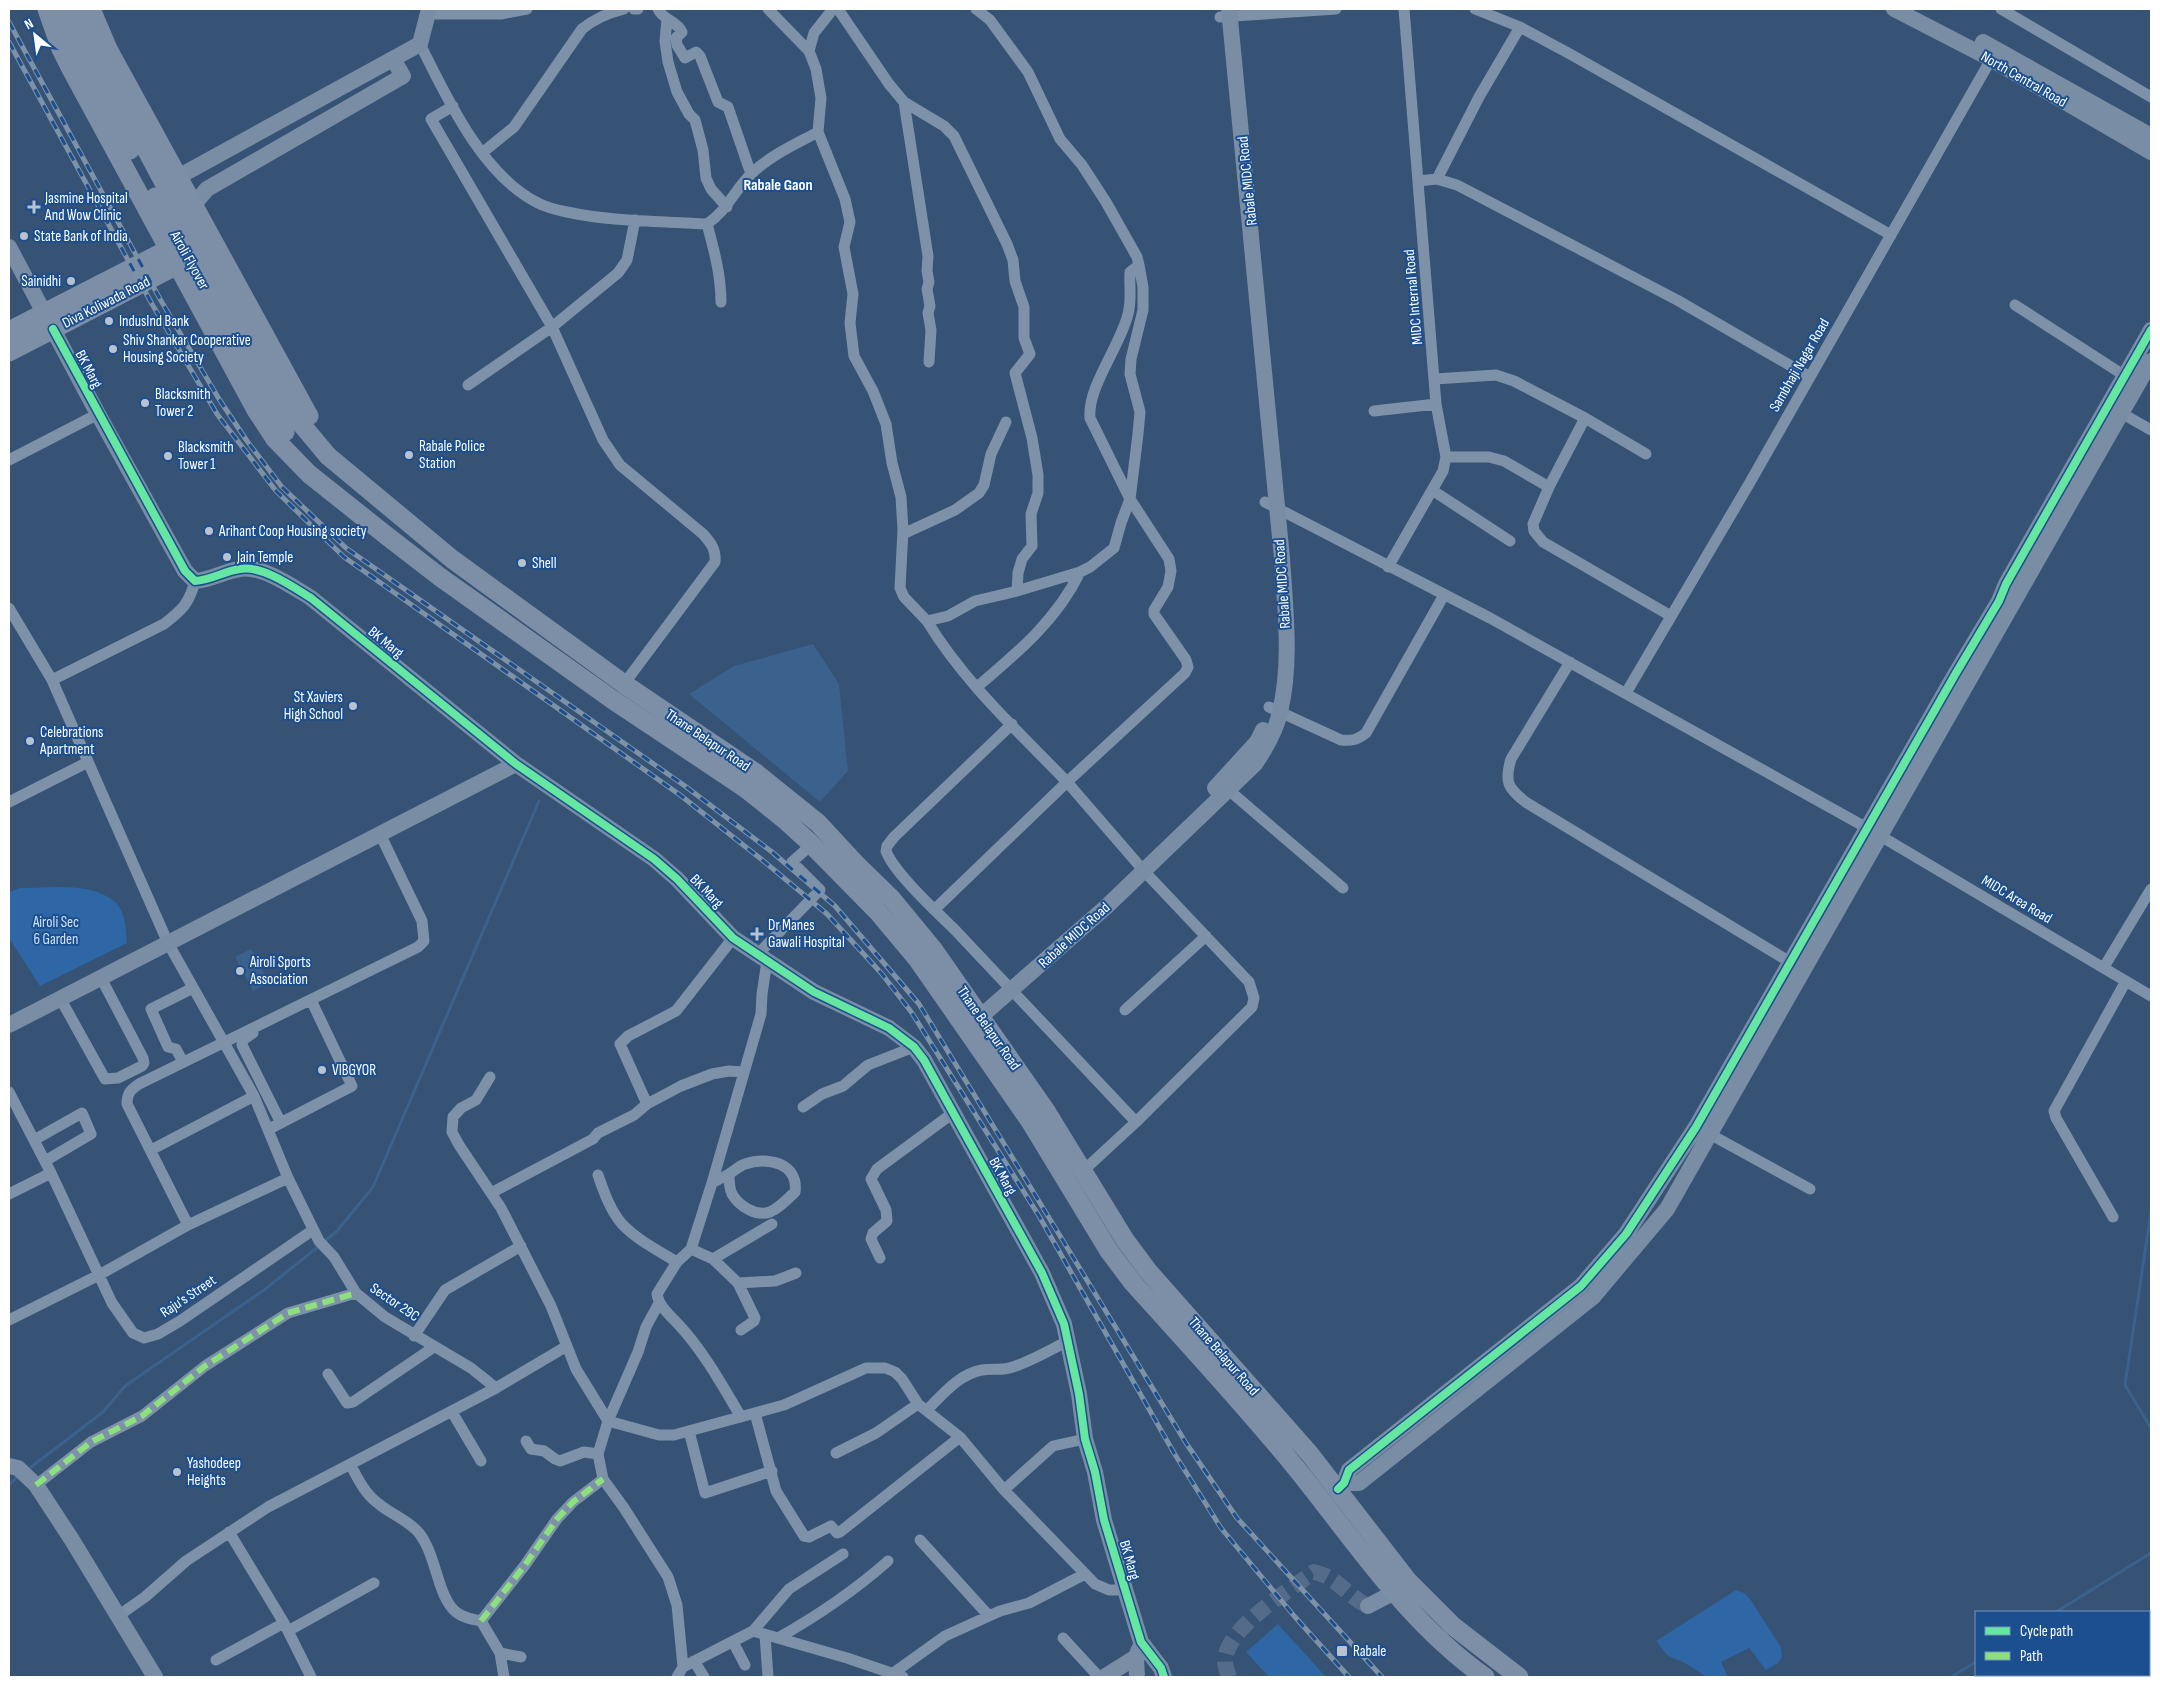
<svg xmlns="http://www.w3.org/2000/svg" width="2160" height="1686" viewBox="0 0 2160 1686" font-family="'Sofia Sans Condensed',sans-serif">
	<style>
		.green { fill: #2f66a5 }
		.water { fill: #3b618d }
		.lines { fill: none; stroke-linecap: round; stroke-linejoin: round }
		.stream { stroke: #3b618d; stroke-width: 3 }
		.secondary-tunnel { stroke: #546c89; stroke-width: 16; stroke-dasharray: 16 8; stroke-linecap: butt }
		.street { stroke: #7d92a8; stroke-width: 11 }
		.secondary { stroke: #798da4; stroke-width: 16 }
		.primary { stroke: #7d8ea7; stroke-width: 19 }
		.rail-casing { stroke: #7e92a7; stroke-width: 5 }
		.rail { stroke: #1b4f8f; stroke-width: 3; stroke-dasharray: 9; stroke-linecap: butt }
		.primary-bridge { stroke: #7d8ea7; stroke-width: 19 }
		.quiet { stroke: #8de07e; stroke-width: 6; stroke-dasharray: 12 6; stroke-linecap: butt }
		.cycleway-casing { stroke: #1b4f8f; stroke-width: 11 }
		.cycleway { stroke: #66e7a1; stroke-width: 8 }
		.poi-dot { fill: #b9c2ce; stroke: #1b4f8f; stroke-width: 2 }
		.labels { text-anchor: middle; stroke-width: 4; stroke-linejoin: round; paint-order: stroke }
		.street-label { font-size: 15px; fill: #fff; stroke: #1b4f8f }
		.poi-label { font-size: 15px; fill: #fff; stroke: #1b4f8f; text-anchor: start }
		.park-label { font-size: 15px; fill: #cfe3fa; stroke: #1b4f8f }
		.neighbourhood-label { font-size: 16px; font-weight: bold; fill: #fff; stroke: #1b4f8f }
	</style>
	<rect width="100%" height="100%" fill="#365274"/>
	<path class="green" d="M20,888C50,888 91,881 115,902C126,912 126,930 127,943L40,986L9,938V892Z
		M1736,1590L1744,1593L1750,1599L1781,1647L1782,1657L1778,1663L1766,1670L1749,1648L1721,1662L1728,1677H1707L1685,1663L1668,1656L1656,1641Z
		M1278,1624L1326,1677H1269L1246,1652Z"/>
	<path class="water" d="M813,644L839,684L848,771L820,802L689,694L734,666Z
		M251,949L269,982L253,991L235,957Z"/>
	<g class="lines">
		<path class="stream" d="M2151,1212L2125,1385L2151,1428
			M324,1242L337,1231L373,1187L539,801
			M31,1467L103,1412L125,1386L264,1290L319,1246
			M9,1485L16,1478
			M2056,1612L2151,1553
			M1951,1677L1976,1662"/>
		<path class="secondary-tunnel" d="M1229,1677C1228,1673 1225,1667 1225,1662C1224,1629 1290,1590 1314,1572C1336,1576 1348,1597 1368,1606"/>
		<path class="street" d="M634,9H638
			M658,9C663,20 677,21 682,32L676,38L677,45L685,58L696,52L700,56L718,102L728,107L751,174
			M768,9L809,51
			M1475,9L1520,27L1570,54L1891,235
			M2001,9L2151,97
			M428,14H501L527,9
			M1220,17L1336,9
			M667,19L665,41L668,62L677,92L689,114L695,120L703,150L706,178L711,189L727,207
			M420,44C447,98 482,175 538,203C547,208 557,210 567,212C613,222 660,221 707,224C727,211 735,189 752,173C771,155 796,144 818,132L821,98L816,69L809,51L814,33L833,9
			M904,102L928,256L927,271L929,282L927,289L930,306L928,313L931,330L929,362
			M453,106L431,119L552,327L603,440L620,465L703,534C711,543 716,549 715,562L624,684
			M818,132L845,199L850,222L844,247L853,294L850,323L854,356L873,391L886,424L892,463L901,497L903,530L900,588L904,597L927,621L948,616L975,601L1017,591L1018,573L1022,559L1032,546L1031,514L1038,493V475L1032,438L1015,373L1030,354L1024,338V307L1015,281L1013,260L1007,244L954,136L944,126L904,102L889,84L838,9
			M482,153L514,127L582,29C595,18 608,13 624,9
			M1437,179L1479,97L1520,27
			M1418,181L1437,179L1457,185L1677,300L1810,377
			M707,224C714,250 721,275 721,302
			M2015,305L2125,376
			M1435,379L1496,375L1514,381L1585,418L1646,454
			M468,385L552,327L618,273L627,260L635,220
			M2116,410L2151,430
			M1374,411L1436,404
			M1446,457H1489L1504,461L1549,487L1533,524L1534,531L1543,542L1671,616
			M9,460L98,414
			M1549,487L1585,418
			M1432,490L1510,541
			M1265,502L1490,618L1867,828L2151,996
			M903,534L955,510L979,493L984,485L991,454L1006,422
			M1388,567L1443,471L1446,457L1436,404L1404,9
			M1017,591L1080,572L1090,567L1114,548L1121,523L1130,499L1138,434L1140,412L1130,374L1131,359L1143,310V287L1139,265
			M9,608L52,680L168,943L254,1096L288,1178L319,1241L334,1257L356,1293L385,1317L471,1368L496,1388
			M927,621C964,682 1018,731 1067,782L1185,673L1188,667L1186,660L1154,614V610L1168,587L1171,571L1169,559L1130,499L1090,418C1087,387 1121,345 1128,314C1132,300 1129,286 1130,272L1139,265L1137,257L1106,202L1082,165L1060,139L1028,72L990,20L976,9
			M1570,662L1511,759C1504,782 1508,789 1527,803L1790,962
			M52,680L164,624C182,610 189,604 195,581
			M977,687C1017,653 1057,620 1080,572
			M1626,693L1749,484L1994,54
			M1269,707L1341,740C1352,741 1357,740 1366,733L1444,595
			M1224,786L1343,888
			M9,802L88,762
			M935,909L1067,782L1144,871L1249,982L1254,998L1252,1007L1136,1122C1076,1059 1016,995 956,931C938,913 894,873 886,851L887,846L894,837L1012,724
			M757,955L820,890L792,862L811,845
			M2104,967L2151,889
			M60,998L105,1079L118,1078L142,1066L144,1063L143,1058L101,978
			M1125,1010L1206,936
			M253,1033L243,1040L242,1045L281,1123
			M183,1062L176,1049L168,1047L151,1009L193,988
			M490,1077L476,1100L461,1108L453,1117L452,1132L459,1145L501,1208L551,1306L576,1369L608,1421L659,1435H674L784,1405L866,1368H885L895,1372L902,1379L918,1404L960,1437L1004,1490L1095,1584L1109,1590H1125
			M9,1092L51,1173L112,1303L133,1333L144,1338L158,1334L180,1321L313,1230
			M647,1104L620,1044L628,1036L676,1011L733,938
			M803,1107L822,1094L843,1086L868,1065L914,1047
			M269,1129L352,1086L311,1000
			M1704,1131L1810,1189
			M34,1140L82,1113L91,1134L45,1161
			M151,1150L254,1096
			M1083,1171L1136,1122
			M598,1175C604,1192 610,1210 622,1224C637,1240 659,1251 677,1262
			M712,1183L729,1174C729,1181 729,1188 732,1194C739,1206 756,1217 770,1212C779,1208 788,1199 795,1192C799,1163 767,1156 745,1164C739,1166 734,1171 729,1174
			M491,1193L593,1139L598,1133L634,1115L647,1104L681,1086L712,1074L729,1071L744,1072
			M9,1194L51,1173
			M2113,1217L2056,1118L2054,1111L2126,981
			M188,1225L127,1104C127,1094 130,1090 139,1084L418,947L424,941L422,921L380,834
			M691,1249L713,1259L738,1283L775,1281L796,1273
			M880,1258L871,1239L873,1233L887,1221L886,1210L871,1179L877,1169L953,1113
			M713,1259L772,1224
			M738,1283L755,1318L754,1321L741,1330
			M659,1303L646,1327L638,1352L608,1421L598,1454L603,1479L624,1508L668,1577L677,1605L683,1667
			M9,1320L99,1275L188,1225L288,1178
			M414,1336L445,1290L521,1246
			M328,1374L347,1403L353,1402L434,1347
			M927,1410C943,1394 959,1374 982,1370C993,1368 1002,1371 1013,1367C1032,1361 1050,1350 1068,1341
			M452,1412L481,1461
			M755,1413L776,1491L804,1536L809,1537L831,1526L837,1533L840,1532L960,1437
			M741,1417C722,1385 704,1352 679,1325C670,1315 659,1307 657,1294L677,1262L691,1249L712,1183L761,1014L762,994L767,961
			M689,1431L705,1493L772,1471
			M526,1441L531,1449L544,1451L555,1459L560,1461L584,1452L598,1454
			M836,1453L876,1433L918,1404
			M350,1464C358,1479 365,1494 379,1504C392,1515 408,1520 419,1533C437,1556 437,1596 456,1612C463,1618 472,1619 481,1621L500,1653L504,1677
			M36,1485L91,1442L142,1416L205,1366L288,1313L356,1293
			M1004,1490L1053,1446L1085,1439
			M229,1532L284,1623L311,1677
			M920,1540L989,1616
			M118,1616L145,1597L186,1561L268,1507L496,1388L567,1346
			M481,1621L525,1565L557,1519L573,1502L603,1479
			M288,1631L374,1583
			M753,1631L789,1589L843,1554
			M765,1635L768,1677
			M778,1638C817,1616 854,1591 888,1561
			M1063,1638L1099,1677
			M733,1642L745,1665
			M500,1653L521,1657
			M216,1660L284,1623
			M694,1661L704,1677
			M892,1674L945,1636L1000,1611L1029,1603L1085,1574
			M677,1677L683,1667L753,1631L847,1658L903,1677"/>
		<path class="secondary" d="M1894,9L1991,59L2151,152
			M1983,42L2151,136
			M178,177L420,44L429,9
			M190,215L196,202L207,189L403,76L393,59
			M9,247L98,414L185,571L195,581C212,580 224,571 240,569C262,565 293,587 311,598L516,764L654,859L677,879L733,938L814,992L889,1028L914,1047L924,1060L1042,1273L1064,1324L1079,1394L1085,1439L1095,1472L1104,1520L1141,1642L1161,1668L1164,1677
			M1215,788L1257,742L1263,730
			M9,1025L516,764
			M971,1025L1106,907L1255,764C1266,748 1276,730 1280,712C1292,662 1285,609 1282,558L1229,9
			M9,1466L18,1468L36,1485L72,1540L155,1677
			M1344,1483H1359L1593,1297L1667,1209L2151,361
			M1338,1489L1344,1483L1349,1470L1581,1286L1626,1234L1696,1127L1956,673L1999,601L2006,584L2151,330
			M1368,1606L1393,1593
			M1104,1677L1136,1657
			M1137,1677L1136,1657L1139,1649"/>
		<path class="primary" d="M47,9L61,49L71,69L256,410L275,439L309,474L387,536L440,577L613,700L745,788L785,820L808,841L877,911L918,960L1030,1121L1109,1251L1133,1283C1188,1344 1244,1404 1296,1468C1355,1541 1407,1622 1485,1677
			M61,9C76,59 105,104 130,150
			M77,9L96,55L188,228L292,413L328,456L452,559L624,684L756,773L818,823L855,863L891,898L933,949L1046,1111L1125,1240L1148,1271L1309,1453L1408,1581L1453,1626L1519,1677
			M9,331L169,249L177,239
			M9,352L189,259"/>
		<g class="rail-casing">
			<path id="rail" d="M9,22L160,299L219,399L247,441L282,487L346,548L685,786L772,852L835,906L919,1004L1186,1443L1237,1518L1382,1677
				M9,42L152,304L217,414L276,491L344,557L680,795L761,859L827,914L882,974L912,1013L1039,1216L1174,1453L1221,1528L1295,1617L1349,1677"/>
		</g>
		<use href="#rail" class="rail"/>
		<path class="primary-bridge" d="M91,9L108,49L309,416
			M155,197L268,404L285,432"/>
		<path class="quiet" d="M36,1485L91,1442L142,1416L205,1366L288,1313L356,1293
			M481,1621L525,1565L557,1519L573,1502L603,1479"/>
		<g class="cycleway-casing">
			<path id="cycleway" d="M53,329L185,571L195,581C212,580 224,571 240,569C262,565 293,587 311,598L516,764L654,859L677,879L733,938L814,992L889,1028L914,1047L924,1060L1042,1273L1064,1324L1079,1394L1085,1439L1095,1472L1104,1520L1141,1642L1161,1668L1164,1677
				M1338,1489L1344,1483L1349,1470L1581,1286L1626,1234L1696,1127L1956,673L1999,601L2006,584L2151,330"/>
		</g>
		<use href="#cycleway" class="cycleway"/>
	</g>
	<g class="poi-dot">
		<path d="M31.5 199.5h5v5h5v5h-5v5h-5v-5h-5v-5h5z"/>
		<circle cx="24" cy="236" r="5"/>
		<circle cx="71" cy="281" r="5"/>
		<circle cx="109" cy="321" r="5"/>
		<circle cx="113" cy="349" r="5"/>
		<circle cx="145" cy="403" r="5"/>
		<circle cx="409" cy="455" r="5"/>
		<circle cx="168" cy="456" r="5"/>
		<circle cx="209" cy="531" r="5"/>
		<circle cx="227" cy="557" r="5"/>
		<circle cx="522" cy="563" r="5"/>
		<circle cx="353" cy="706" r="5"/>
		<circle cx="30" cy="741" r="5"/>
		<path d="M754.5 926.5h5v5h5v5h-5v5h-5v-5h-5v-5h5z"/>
		<circle cx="240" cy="971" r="5"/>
		<circle cx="322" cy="1070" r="5"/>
		<circle cx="177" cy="1472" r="5"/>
		<rect x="1336" y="1645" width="12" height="12" rx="2.5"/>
	</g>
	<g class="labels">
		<g class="street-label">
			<text transform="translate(2024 79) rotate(30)" y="5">North Central Road</text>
			<text transform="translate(1247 181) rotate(-96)" y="5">Rabale MIDC Road</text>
			<text transform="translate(190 260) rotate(61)" y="5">Airoli Flyover</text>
			<text transform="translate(1413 297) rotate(-95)" y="5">MIDC Internal Road</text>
			<text transform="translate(106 302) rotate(-27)" y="5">Diva Koliwada Road</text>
			<text transform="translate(1799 365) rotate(-60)" y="5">Sambhaji Nagar Road</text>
			<text transform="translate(89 369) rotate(62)" y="5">BK Marg</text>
			<text transform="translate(1282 584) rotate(-94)" y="5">Rabale MIDC Road</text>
			<text transform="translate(386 642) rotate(39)" y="5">BK Marg</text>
			<text transform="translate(708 740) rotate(34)" y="5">Thane Belapur Road</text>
			<text transform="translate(707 891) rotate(46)" y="5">BK Marg</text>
			<text transform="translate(2017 899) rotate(31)" y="5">MIDC Area Road</text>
			<text transform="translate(1074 935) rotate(-42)" y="5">Rabale MIDC Road</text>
			<text transform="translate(989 1028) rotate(55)" y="5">Thane Belapur Road</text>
			<text transform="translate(1003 1176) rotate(61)" y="5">BK Marg</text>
			<text transform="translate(188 1296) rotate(-34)" y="5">Raju's Street</text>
			<text transform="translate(395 1302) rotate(34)" y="5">Sector 29C</text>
			<text transform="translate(1224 1356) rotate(49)" y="5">Thane Belapur Road</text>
			<text transform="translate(1130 1560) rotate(74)" y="5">BK Marg</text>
		</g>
		<g class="poi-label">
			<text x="45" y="203">Jasmine Hospital<tspan x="45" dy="17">And Wow Clinic</tspan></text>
			<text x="34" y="241">State Bank of India</text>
			<text x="61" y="286" text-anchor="end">Sainidhi</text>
			<text x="119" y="326">IndusInd Bank</text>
			<text x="123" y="345">Shiv Shankar Cooperative<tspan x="123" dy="17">Housing Society</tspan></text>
			<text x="155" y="399">Blacksmith<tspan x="155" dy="17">Tower 2</tspan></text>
			<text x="419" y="451">Rabale Police<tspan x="419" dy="17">Station</tspan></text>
			<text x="178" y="452">Blacksmith<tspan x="178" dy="17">Tower 1</tspan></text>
			<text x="219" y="536">Arihant Coop Housing society</text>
			<text x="237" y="562">Jain Temple</text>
			<text x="532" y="568">Shell</text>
			<text x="343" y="702" text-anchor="end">St Xaviers<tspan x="343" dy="17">High School</tspan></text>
			<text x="40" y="737">Celebrations<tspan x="40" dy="17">Apartment</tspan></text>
			<text x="768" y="930">Dr Manes<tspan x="768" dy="17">Gawali Hospital</tspan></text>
			<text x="250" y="967">Airoli Sports<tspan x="250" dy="17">Association</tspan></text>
			<text x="332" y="1075">VIBGYOR</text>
			<text x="187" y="1468">Yashodeep<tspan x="187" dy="17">Heights</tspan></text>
			<text x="1353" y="1656">Rabale</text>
		</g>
		<g class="park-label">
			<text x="56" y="927">Airoli Sec<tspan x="56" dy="17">6 Garden</tspan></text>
		</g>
		<g class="neighbourhood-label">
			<text x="778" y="190">Rabale Gaon</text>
		</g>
	</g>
	<rect width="2160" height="1686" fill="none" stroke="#ffffff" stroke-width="20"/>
	<rect x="1975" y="1611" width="175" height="65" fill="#1b4f8f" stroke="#7695bc"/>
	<rect x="1985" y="1627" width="25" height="8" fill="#66e7a1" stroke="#7695bc"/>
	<text x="2020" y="1636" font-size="15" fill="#ffffff">Cycle path</text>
	<rect x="1985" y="1652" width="25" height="8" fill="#8de07e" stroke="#7695bc"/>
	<text x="2020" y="1661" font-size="15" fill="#ffffff">Path</text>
	<g transform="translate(35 35) rotate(331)" stroke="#1b4f8f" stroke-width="4" paint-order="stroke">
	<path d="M0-4L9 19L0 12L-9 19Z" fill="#ffffff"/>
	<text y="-8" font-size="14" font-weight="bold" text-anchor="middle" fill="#ffffff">N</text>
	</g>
</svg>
